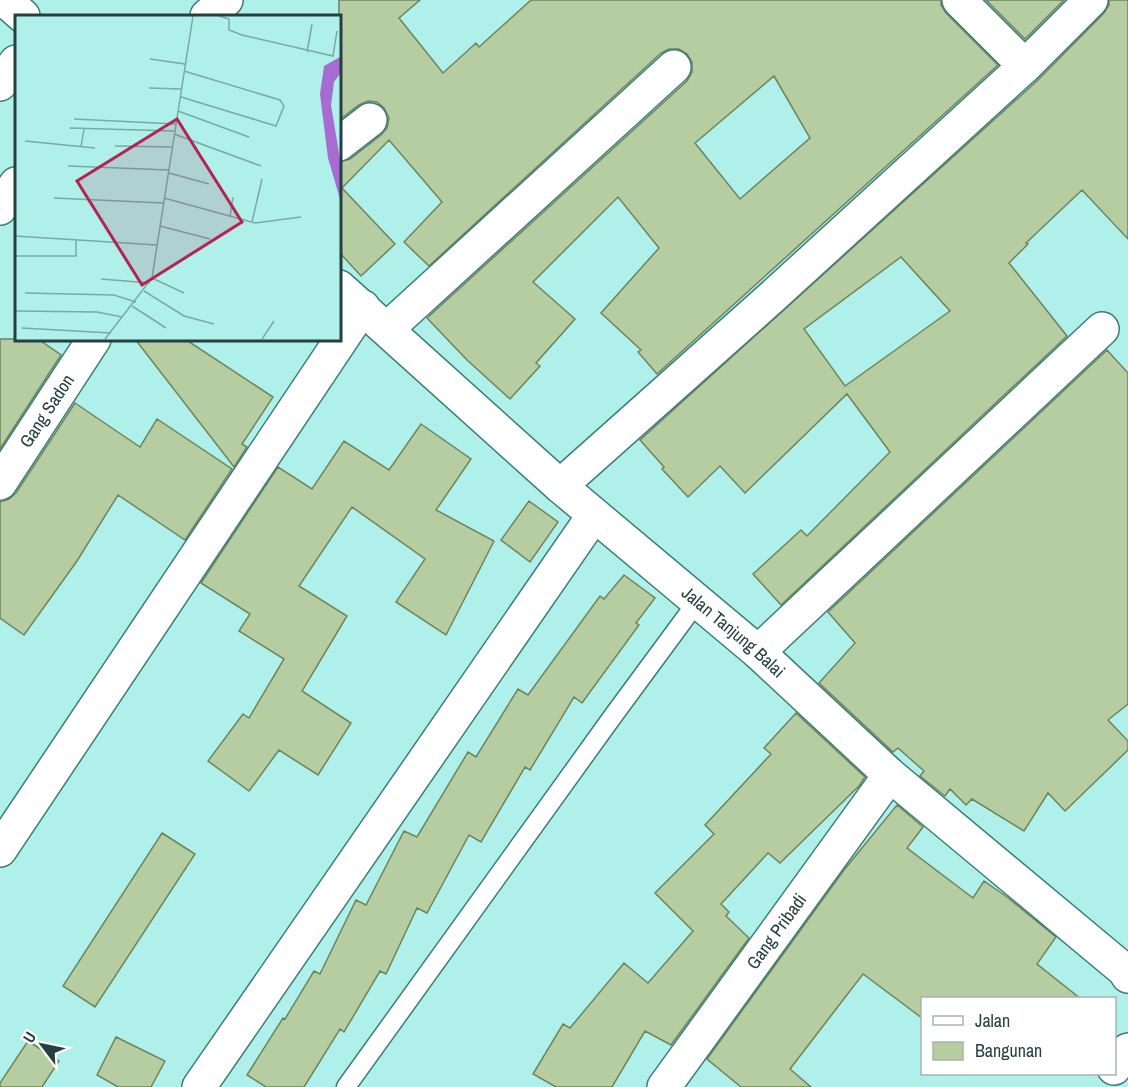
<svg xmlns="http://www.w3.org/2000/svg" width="1128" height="1087" viewBox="0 0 1128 1087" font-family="'Archivo Narrow',sans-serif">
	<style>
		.building { fill: #b5cda1; stroke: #6f845b; stroke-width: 1.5; fill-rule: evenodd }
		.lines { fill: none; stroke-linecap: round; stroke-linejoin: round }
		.service-casing { stroke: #3d7c78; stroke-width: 21 }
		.minor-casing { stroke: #3d7c78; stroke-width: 36 }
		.tertiary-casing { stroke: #3d7c78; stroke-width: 36 }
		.service { stroke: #fff; stroke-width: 18 }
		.minor { stroke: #fff; stroke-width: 33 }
		.tertiary { stroke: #fff; stroke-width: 33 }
		.labels { text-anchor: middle; stroke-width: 4.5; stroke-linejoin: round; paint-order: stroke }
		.street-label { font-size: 18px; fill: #25403e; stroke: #fff }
		.inset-road { fill: none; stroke: #78aaa6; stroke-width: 1.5 }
		.view { fill: #b5244e; fill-opacity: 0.15; stroke: #b5244e; stroke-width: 3 }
		.inset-edge { fill: none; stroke: #25403e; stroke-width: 3 }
	</style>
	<rect width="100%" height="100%" fill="#aff0eb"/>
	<path class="building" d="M339,0H420L399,18L443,73L476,43L479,47L531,0H941V5L946,13L998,65L657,374L638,352L641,350L601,313L659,248L618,197L533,282L575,319L536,363L540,366L510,399L467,360L427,318L687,81L692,72V62L687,54L679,49H669L661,53L429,266L404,242L442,202L389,140L342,188L395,244L361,276L339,252V162L350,159L381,135L387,128L389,118L384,108L377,102L368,101L359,105L339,120ZM774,76L810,138L740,199L695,143Z
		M986,0H1064L1025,39Z
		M1109,0H1128V239L1082,190L1026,243L1028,244L1009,263L1067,336L781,605L753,574L801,530L807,536L890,452L847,394L745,493L720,466L688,497L662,469L664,467L640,440L1038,80L1104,13L1109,5ZM901,257L950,311L845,386L804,329Z
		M0,339H38L61,355L0,449Z
		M135,339H185L273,397L242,444L247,447L234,467Z
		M1107,350L1128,373V704L1108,720L1128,741V750L1065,811L1048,793L1024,831L972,799L966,805L950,789L945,796L920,776L924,771L898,748L893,752L819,683L855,643L828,612Z
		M75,403L140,447L157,419L232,469L185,540L118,495L77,561L24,635L0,618V502L9,499L16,493Z
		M421,424L471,459L436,510L494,541L446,635L396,602L425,559L352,507L299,586L347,616L302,691L351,723L318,775L279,750L249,791L208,761L243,714L249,718L284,659L239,631L250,614L201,583L278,467L312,489L344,441L389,470Z
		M529,501L558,522L530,562L501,540Z
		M624,575L655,598L636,623L639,625L582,703L574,697L530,770L525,767L481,842L469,835L427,913L417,908L386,974L380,971L344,1032L340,1029L304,1087H266L247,1075L283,1018L285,1019L314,971L320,974L356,900L366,905L404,831L417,837L468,752L476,757L518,689L528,695L600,596L604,599Z
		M796,713L865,777L859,786L780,863L768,853L721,904L729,912L726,916L749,938L671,1045L645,1031L612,1087H556L533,1074L563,1024L570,1028L624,963L648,983L693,931L655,893L714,834L705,825L771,754L764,748Z
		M897,805L923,827L907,848L973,898L984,881L1007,897L1056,937L1037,964L1081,999H922V1018L863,974L790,1069L811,1087H741L707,1059L844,870Z
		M162,833L195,854L95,1007L63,986Z
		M116,1037L165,1061L151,1087H118L97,1075Z
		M28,1041L59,1061L42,1087H0V1083Z"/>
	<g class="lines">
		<g class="service-casing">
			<path id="service" d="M346,1087L613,716L697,602"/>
		</g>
		<g class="minor-casing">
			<g id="minor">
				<path d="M959,0L1025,66"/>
				<path d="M207,16L226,0"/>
				<path d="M0,84L16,62"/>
				<path d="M339,144L370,120"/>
				<path d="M0,208L16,184"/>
				<path d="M387,329L674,67"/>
				<path id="s1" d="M0,483L94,339"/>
				<path d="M560,486L772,297L1025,66L1091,0"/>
				<path d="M758,652L1102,329"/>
				<path d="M0,850L363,307"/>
				<path d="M1114,1068L1128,1050"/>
				<path d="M199,1087L594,515"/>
				<path id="s2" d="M664,1087L890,775"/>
			</g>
		</g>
		<g class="tertiary-casing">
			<g id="tertiary">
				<path d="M5,0L23,16"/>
				<path id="s3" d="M339,287L560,486L758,652L890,775L1124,970L1128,976"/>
			</g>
		</g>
		<use href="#service" class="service"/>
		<use href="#minor" class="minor"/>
		<use href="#tertiary" class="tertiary"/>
	</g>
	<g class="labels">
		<g class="street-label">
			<text dy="6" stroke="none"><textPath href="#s1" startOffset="86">Gang Sadon</textPath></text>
			<text dy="6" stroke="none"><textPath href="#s3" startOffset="524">Jalan Tanjung Balai</textPath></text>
			<text dy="6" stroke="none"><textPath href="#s2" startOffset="192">Gang Pribadi</textPath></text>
		</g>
	</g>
	<g transform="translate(15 15)">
		<rect width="326" height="326" fill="#aff0eb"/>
		<path d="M325,42V59L319,67L316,90L325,144V184L313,143L305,79L309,51Z" fill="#a86bd1"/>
		<path class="inset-road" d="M204,1L214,4V15L227,20L318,41L322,16M292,37L297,9M135,44L170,49M134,73L167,74M166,82L261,111L269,91L265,85L169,56M163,96L234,122M59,104L161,109M55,113L159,116M159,119L246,151M10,126L80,133M100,131L157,132M66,132L69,114M53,151L154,155M154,158L194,169M39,183L148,188M149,183L240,208L286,202M215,202L218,182M237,207L247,164M145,211L195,224M0,221L142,230M0,241H61V225M137,263L169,278M86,264L135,268M129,276L169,301L199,309M10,278L99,280L121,287M117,291L151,313M0,296L82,297L107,302M7,313L96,318M90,324L137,263L178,1M247,324L259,306"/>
		<path class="view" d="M162,104L227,207L127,270L62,166Z"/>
		<rect width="326" height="326" class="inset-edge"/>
	</g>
	<rect x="921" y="997" width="195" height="78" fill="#ffffff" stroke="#a8b3b2" stroke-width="1.5"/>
	<rect x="933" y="1016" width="30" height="9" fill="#ffffff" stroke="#a8b3b2" stroke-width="1.5"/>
	<text x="975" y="1027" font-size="18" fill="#25403e">Jalan</text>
	<rect x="933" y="1042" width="30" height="18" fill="#b5cda1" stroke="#a8b3b2" stroke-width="1.5"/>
	<text x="975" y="1057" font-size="18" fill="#25403e">Bangunan</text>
	<g transform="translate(42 1045) rotate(302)" stroke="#ffffff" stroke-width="4.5" paint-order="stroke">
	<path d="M0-4.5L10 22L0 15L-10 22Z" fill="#25403e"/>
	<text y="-9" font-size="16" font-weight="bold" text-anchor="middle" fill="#25403e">U</text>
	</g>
</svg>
